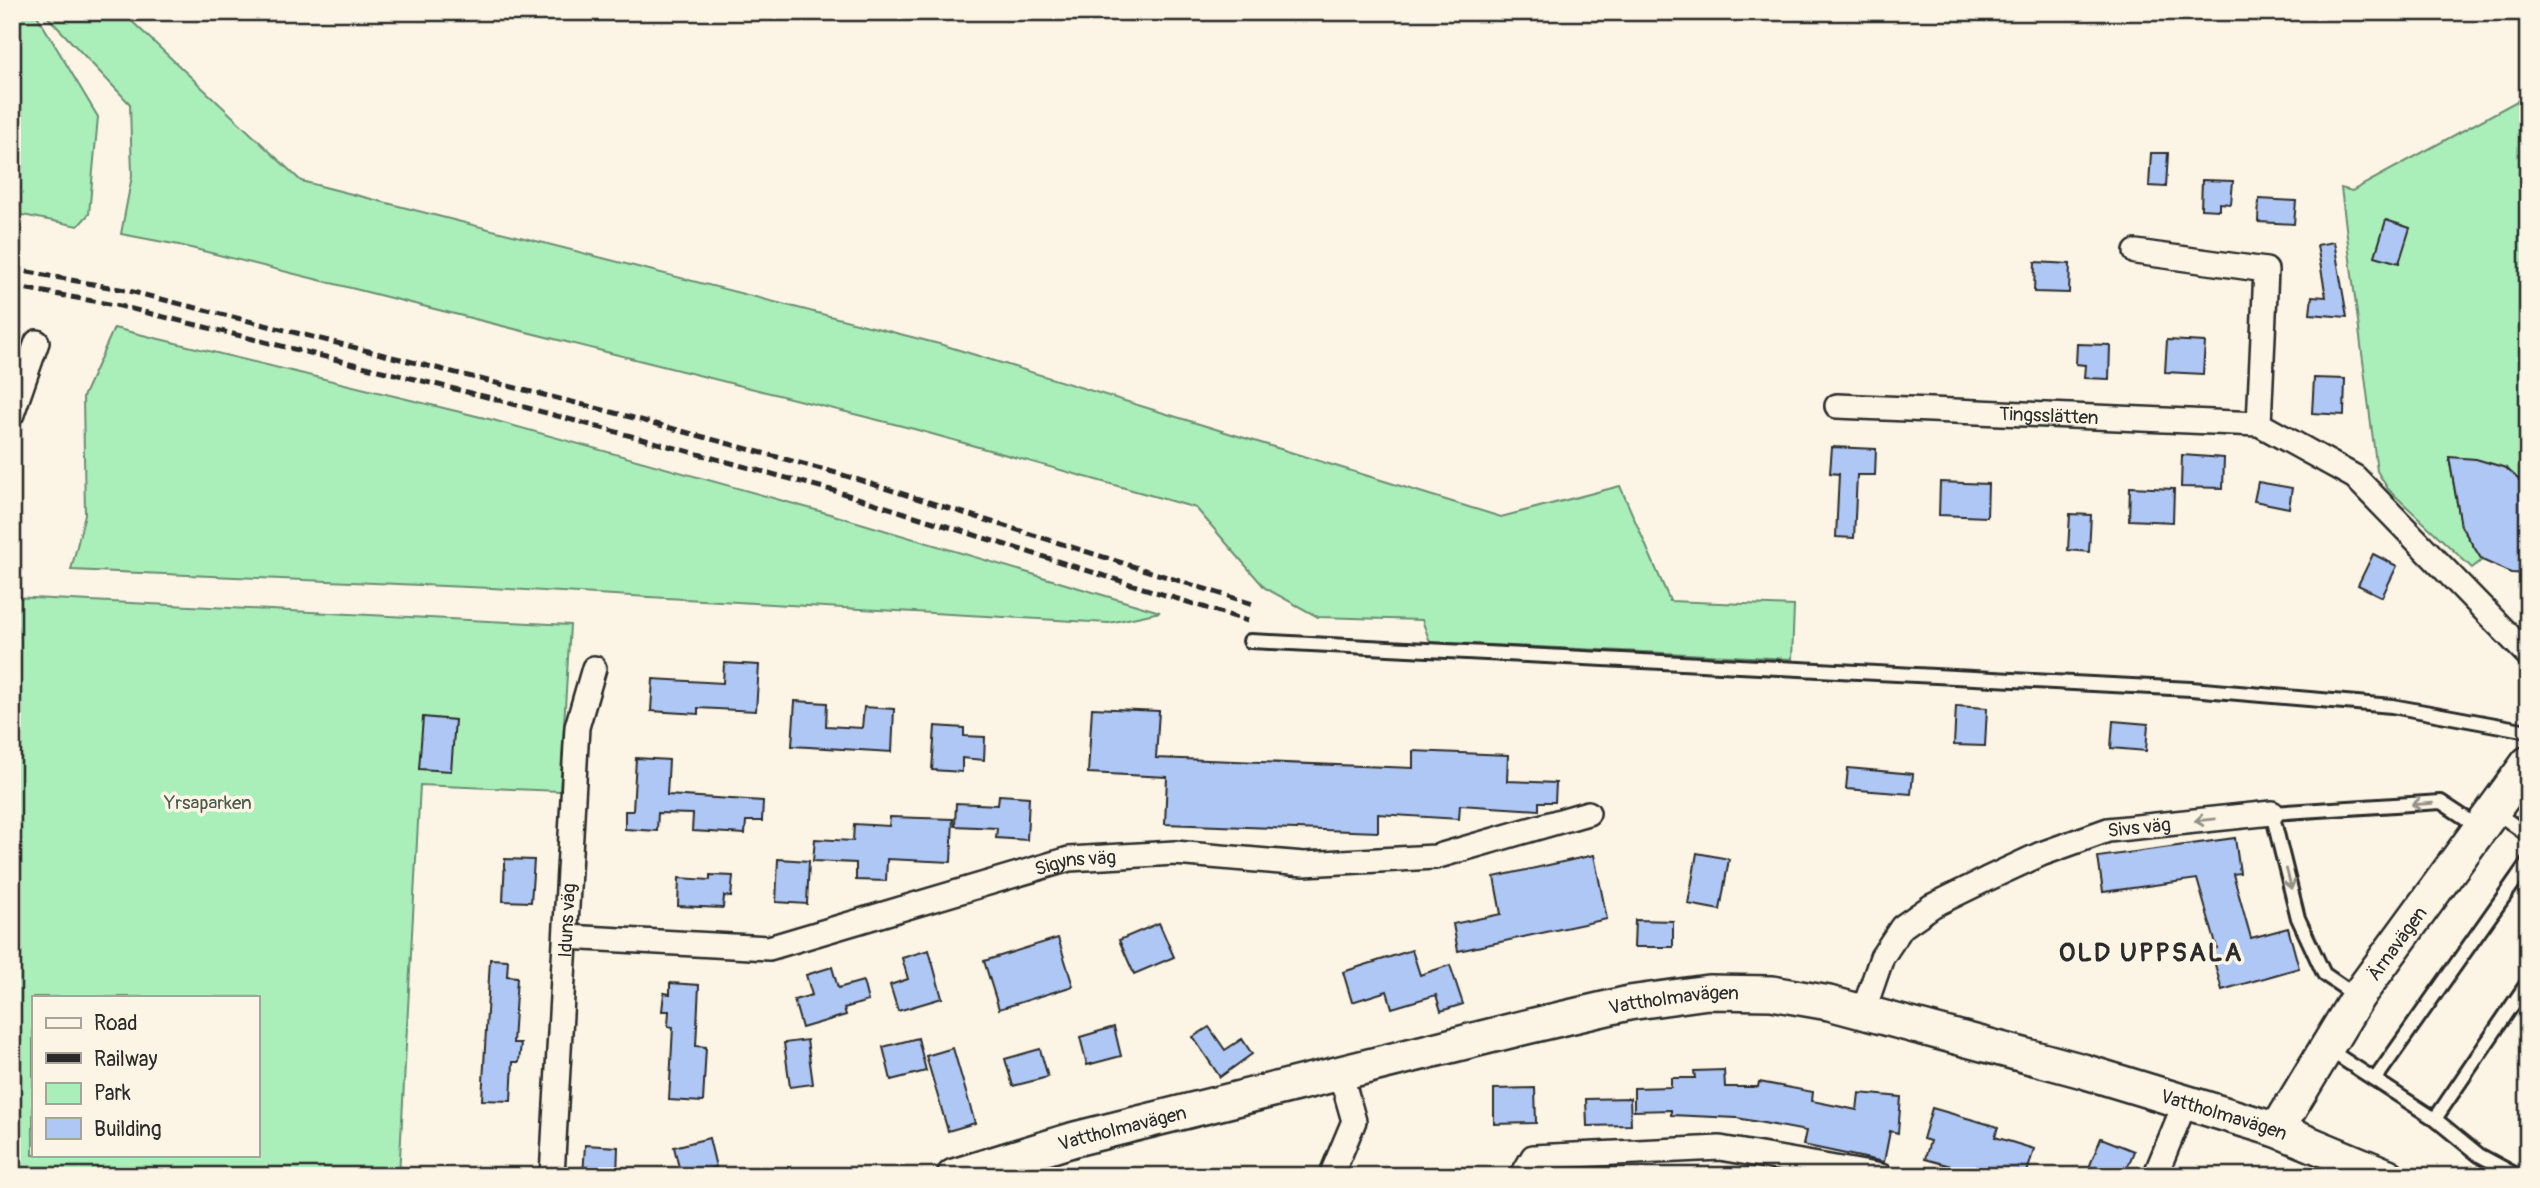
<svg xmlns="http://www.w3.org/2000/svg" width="2540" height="1188" viewBox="0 0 2540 1188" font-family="Pangolin,sans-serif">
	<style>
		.green { fill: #aaefb9; stroke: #6a8d72; stroke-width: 2; fill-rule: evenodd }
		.building { fill: #aec7f4; stroke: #2b2b2b; stroke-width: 2 }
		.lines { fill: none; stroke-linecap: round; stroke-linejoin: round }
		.lane-casing { stroke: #2b2b2b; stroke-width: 18 }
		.street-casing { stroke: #2b2b2b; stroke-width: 28 }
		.secondary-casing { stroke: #2b2b2b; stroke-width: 38 }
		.lane { stroke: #fcf5e5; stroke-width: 12 }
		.street { stroke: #fcf5e5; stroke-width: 23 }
		.secondary { stroke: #fcf5e5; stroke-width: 33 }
		.rail { stroke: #2b2b2b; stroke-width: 5; stroke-dasharray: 10 5; stroke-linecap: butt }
		.oneway { stroke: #949088 }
		.labels { text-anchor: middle; stroke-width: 7; stroke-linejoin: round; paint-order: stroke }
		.street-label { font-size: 19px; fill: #2b2b2b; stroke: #fcf5e5 }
		.park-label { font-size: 19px; fill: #4b5c4e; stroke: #fcf5e5 }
		.district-label { font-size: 26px; font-weight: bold; letter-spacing: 2px; fill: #2b2b2b; stroke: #fcf5e5 }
	</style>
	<rect width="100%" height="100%" fill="#fcf5e5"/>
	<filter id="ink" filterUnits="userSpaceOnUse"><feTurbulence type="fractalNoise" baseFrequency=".0143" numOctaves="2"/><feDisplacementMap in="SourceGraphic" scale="14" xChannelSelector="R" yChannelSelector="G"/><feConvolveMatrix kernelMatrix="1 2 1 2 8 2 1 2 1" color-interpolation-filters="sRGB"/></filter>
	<g filter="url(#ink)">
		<path class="green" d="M12,12H35L98,117L89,214L78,226L12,213Z
			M43,12H122L301,181L943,345L1501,517L1620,486L1670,601L1794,606L1792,659L1430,642L1422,620L1318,617L1265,588L1196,508L914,429L179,245L121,234L132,176L130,104Z
			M2528,95V488C2499,462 2487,460 2449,458L2461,526L2482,560L2472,568L2388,489L2377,471L2341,188L2352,191Z
			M114,328L493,420L830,514L1160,612L1109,623L491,588L71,570L85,514L83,397Z
			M12,597L570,625L560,791L420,785L399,1176H12ZM33,997H257V1155H33Z"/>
		<path class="building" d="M2151,153H2168L2166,187L2149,186Z
			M2202,180L2233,181L2231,204L2219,203V210L2201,209Z
			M2259,199L2296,201L2294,224L2258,222Z
			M2386,220L2410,228L2399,263L2375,256Z
			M2334,242L2345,305L2347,317L2310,314L2312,296L2326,297L2317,245Z
			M2035,262L2070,264L2069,293L2034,292Z
			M2167,340L2205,342L2203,374L2165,372Z
			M2077,344L2110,345L2109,379L2084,378L2085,365L2076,364Z
			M2314,378L2345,379L2344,415L2312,413Z
			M1832,447L1876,449L1875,475H1857L1854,538L1836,537L1839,474L1830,473Z
			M2182,455L2224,458L2223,488L2181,487Z
			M2449,457L2476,459L2506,468L2528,488V574L2511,573L2482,560L2461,526Z
			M1940,482L1988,484L1987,517L1939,515Z
			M2258,482L2292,488L2289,508L2254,501Z
			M2130,487L2174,489L2173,522L2129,520Z
			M2070,514L2091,515L2089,552L2068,550Z
			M2373,554L2397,566L2382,597L2358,585Z
			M724,663L759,665L756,711L698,708V714L651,711L653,679L723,683Z
			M795,701L827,703L826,726L862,728L864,707L894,709L892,752L792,746Z
			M1956,706L1987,708L1985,746L1954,745Z
			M1092,708L1159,711L1156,758L1413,768V751L1508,755L1507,781L1556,783L1555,802H1539V810L1460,805L1459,819L1378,814V832L1165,824L1167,777L1088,773Z
			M423,717L455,720L451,771L419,769Z
			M2113,721L2148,724L2146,751L2111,748Z
			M935,726L964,728V736L985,737L984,760L962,758V772L932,770Z
			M636,758L669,760L667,795L763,801L762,821H746L745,834L692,831L693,814L658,813L657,831L625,829V811H633Z
			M1848,768L1913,774L1911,794L1846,789Z
			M999,795L1029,797L1027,840L996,838L997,828L955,826L956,803L998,805Z
			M890,817L953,819L951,862L887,859L886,881L856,880V863L813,861L815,839L853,841L854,824L889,826Z
			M2235,838L2240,873L2233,874L2251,938L2288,928L2299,968L2222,990L2211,950L2217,948L2197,879L2103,892L2098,857Z
			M1697,853L1729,859L1720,910L1688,904Z
			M1594,855L1607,919L1458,951L1453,924L1501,914L1494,877Z
			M505,859L534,860L531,902L503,901Z
			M778,859L809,861L807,904L776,902Z
			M710,875L733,876L731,897L724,896L723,908L678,906L679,878L710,880Z
			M1635,920L1673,921V947H1634Z
			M1159,923L1174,957L1134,974L1119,940Z
			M1058,938L1073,986L999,1009L984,961Z
			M929,950L942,998L898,1011L890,985L908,979L902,958Z
			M1412,950L1420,975L1450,965L1463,1004L1441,1011L1436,995L1392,1008L1387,991L1352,1002L1343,972Z
			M490,959L508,960L507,976L517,977L513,1043H521L519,1062H513L511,1101L482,1100Z
			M832,967L838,988L863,981L868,1001L844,1008L846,1015L802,1028L794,1000L812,995L806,975Z
			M670,983L699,985L696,1046L706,1047L703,1102L669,1100L673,1027L668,1026L669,1011H662L664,993L670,994Z
			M1114,1027L1121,1056L1087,1065L1080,1037Z
			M1209,1027L1225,1050L1242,1039L1252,1054L1220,1077L1193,1037Z
			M918,1038L926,1071L891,1080L883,1047Z
			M807,1040L813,1084L790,1087L784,1043Z
			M953,1048L975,1123L948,1131L926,1056Z
			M1040,1049L1048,1077L1013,1086L1005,1059Z
			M1724,1070L1725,1087H1758L1759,1082L1813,1092L1812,1101L1857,1110L1859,1093L1901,1097L1898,1133L1890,1131L1884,1162L1803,1145L1806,1131L1737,1118L1671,1115V1110L1634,1111V1088L1671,1087V1078H1695L1694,1071Z
			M1535,1088L1536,1123L1494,1124V1089Z
			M1630,1098L1631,1125L1587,1126L1586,1099Z
			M1932,1108L1998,1127L1995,1137L2034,1149L2026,1176H1988L1925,1159L1930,1141L1923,1139Z
			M709,1138L716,1167L681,1176L674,1147Z
			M2101,1138L2134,1151L2124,1176H2103L2088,1170Z
			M585,1145L618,1147L617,1176H583Z"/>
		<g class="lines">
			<g class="lane-casing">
				<path id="lane" d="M1250,641L2191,689L2392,706L2528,731
					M2494,811L2528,835
					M2356,996L2324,974L2298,918L2272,813L2441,802L2479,827
					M2326,1048L2435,1119L2479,1155L2518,1176
					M2376,1078L2528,862
					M2435,1119L2528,982"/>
			</g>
			<g class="street-casing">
				<g id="street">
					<path d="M2136,252L2266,270L2259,424"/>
					<path id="s1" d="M1837,406L2259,424L2355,477L2528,655"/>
					<path d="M12,414L37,342"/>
					<path id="s2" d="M566,937L769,948L1069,859L1175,853L1304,864L1435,857L1588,813"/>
					<path id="s3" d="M1863,1012L1882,957L1902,927L1932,906L1987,879L2041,854L2108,830L2272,813"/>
					<path id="s4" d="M552,1176L577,727L594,668"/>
					<path d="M1331,1176L1354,1121L1340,1072"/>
					<path d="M1522,1176L1533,1157L1720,1148L1881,1176"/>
					<path d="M2155,1176L2185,1103"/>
				</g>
			</g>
			<g class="secondary-casing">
				<g id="secondary">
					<path id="s5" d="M2277,1130L2358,996L2528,763"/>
					<path id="s6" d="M954,1176L1075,1139L1526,1027L1629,1003L1708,992L1772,993L1829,1003L2083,1071L2277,1130L2388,1176"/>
				</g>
			</g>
			<use href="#lane" class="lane"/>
			<use href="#street" class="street"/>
			<use href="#secondary" class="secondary"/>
			<path class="rail" d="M12,269L125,290L608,411L840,474L1253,604
				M12,286L120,306L487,397L835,491L1248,621"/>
		</g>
		<defs><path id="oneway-shaft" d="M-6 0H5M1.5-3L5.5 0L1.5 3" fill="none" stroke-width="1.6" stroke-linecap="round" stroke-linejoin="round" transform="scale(1.75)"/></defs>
		<g class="oneway">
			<use href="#oneway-shaft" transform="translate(2422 804) rotate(176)"/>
			<use href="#oneway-shaft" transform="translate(2205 820) rotate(174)"/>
			<use href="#oneway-shaft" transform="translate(2289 879) rotate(76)"/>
		</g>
	</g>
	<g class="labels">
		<g class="street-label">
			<text dy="7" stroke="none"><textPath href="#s1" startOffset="212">Tingsslätten</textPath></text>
			<text dy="7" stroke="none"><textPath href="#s3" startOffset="354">Sivs väg</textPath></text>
			<text dy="7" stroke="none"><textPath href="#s2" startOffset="522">Sigyns väg</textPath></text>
			<text dy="7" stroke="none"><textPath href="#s4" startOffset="256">Iduns väg</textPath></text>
			<text dy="7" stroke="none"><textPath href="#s5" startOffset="222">Ärnavägen</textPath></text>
			<text dy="7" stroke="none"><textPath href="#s6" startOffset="742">Vattholmavägen</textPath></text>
			<text dy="7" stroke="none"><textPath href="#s6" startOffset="1309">Vattholmavägen</textPath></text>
			<text dy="7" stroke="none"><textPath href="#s6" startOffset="175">Vattholmavägen</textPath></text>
		</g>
		<g class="park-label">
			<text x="208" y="809">Yrsaparken</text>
		</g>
		<g class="district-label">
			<text x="2151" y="961">OLD UPPSALA</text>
		</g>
	</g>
	<rect width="2540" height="1188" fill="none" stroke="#fcf5e5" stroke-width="42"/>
	<rect x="21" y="21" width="2498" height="1146" fill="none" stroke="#2b2b2b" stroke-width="2.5" filter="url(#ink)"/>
	<rect x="32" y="996" width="228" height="161" fill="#fcf5e5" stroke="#a8a49b" stroke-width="2"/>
	<rect x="46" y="1018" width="35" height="10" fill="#fcf5e5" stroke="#a8a49b" stroke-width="2"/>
	<text x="94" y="1030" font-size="21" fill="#2b2b2b">Road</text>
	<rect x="46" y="1053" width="35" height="10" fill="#2b2b2b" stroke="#a8a49b" stroke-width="2"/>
	<text x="94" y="1066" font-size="21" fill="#2b2b2b">Railway</text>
	<rect x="46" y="1083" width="35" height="21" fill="#aaefb9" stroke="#a8a49b" stroke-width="2"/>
	<text x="94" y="1100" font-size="21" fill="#2b2b2b">Park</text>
	<rect x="46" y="1118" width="35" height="21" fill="#aec7f4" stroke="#a8a49b" stroke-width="2"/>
	<text x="94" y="1136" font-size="21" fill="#2b2b2b">Building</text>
</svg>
